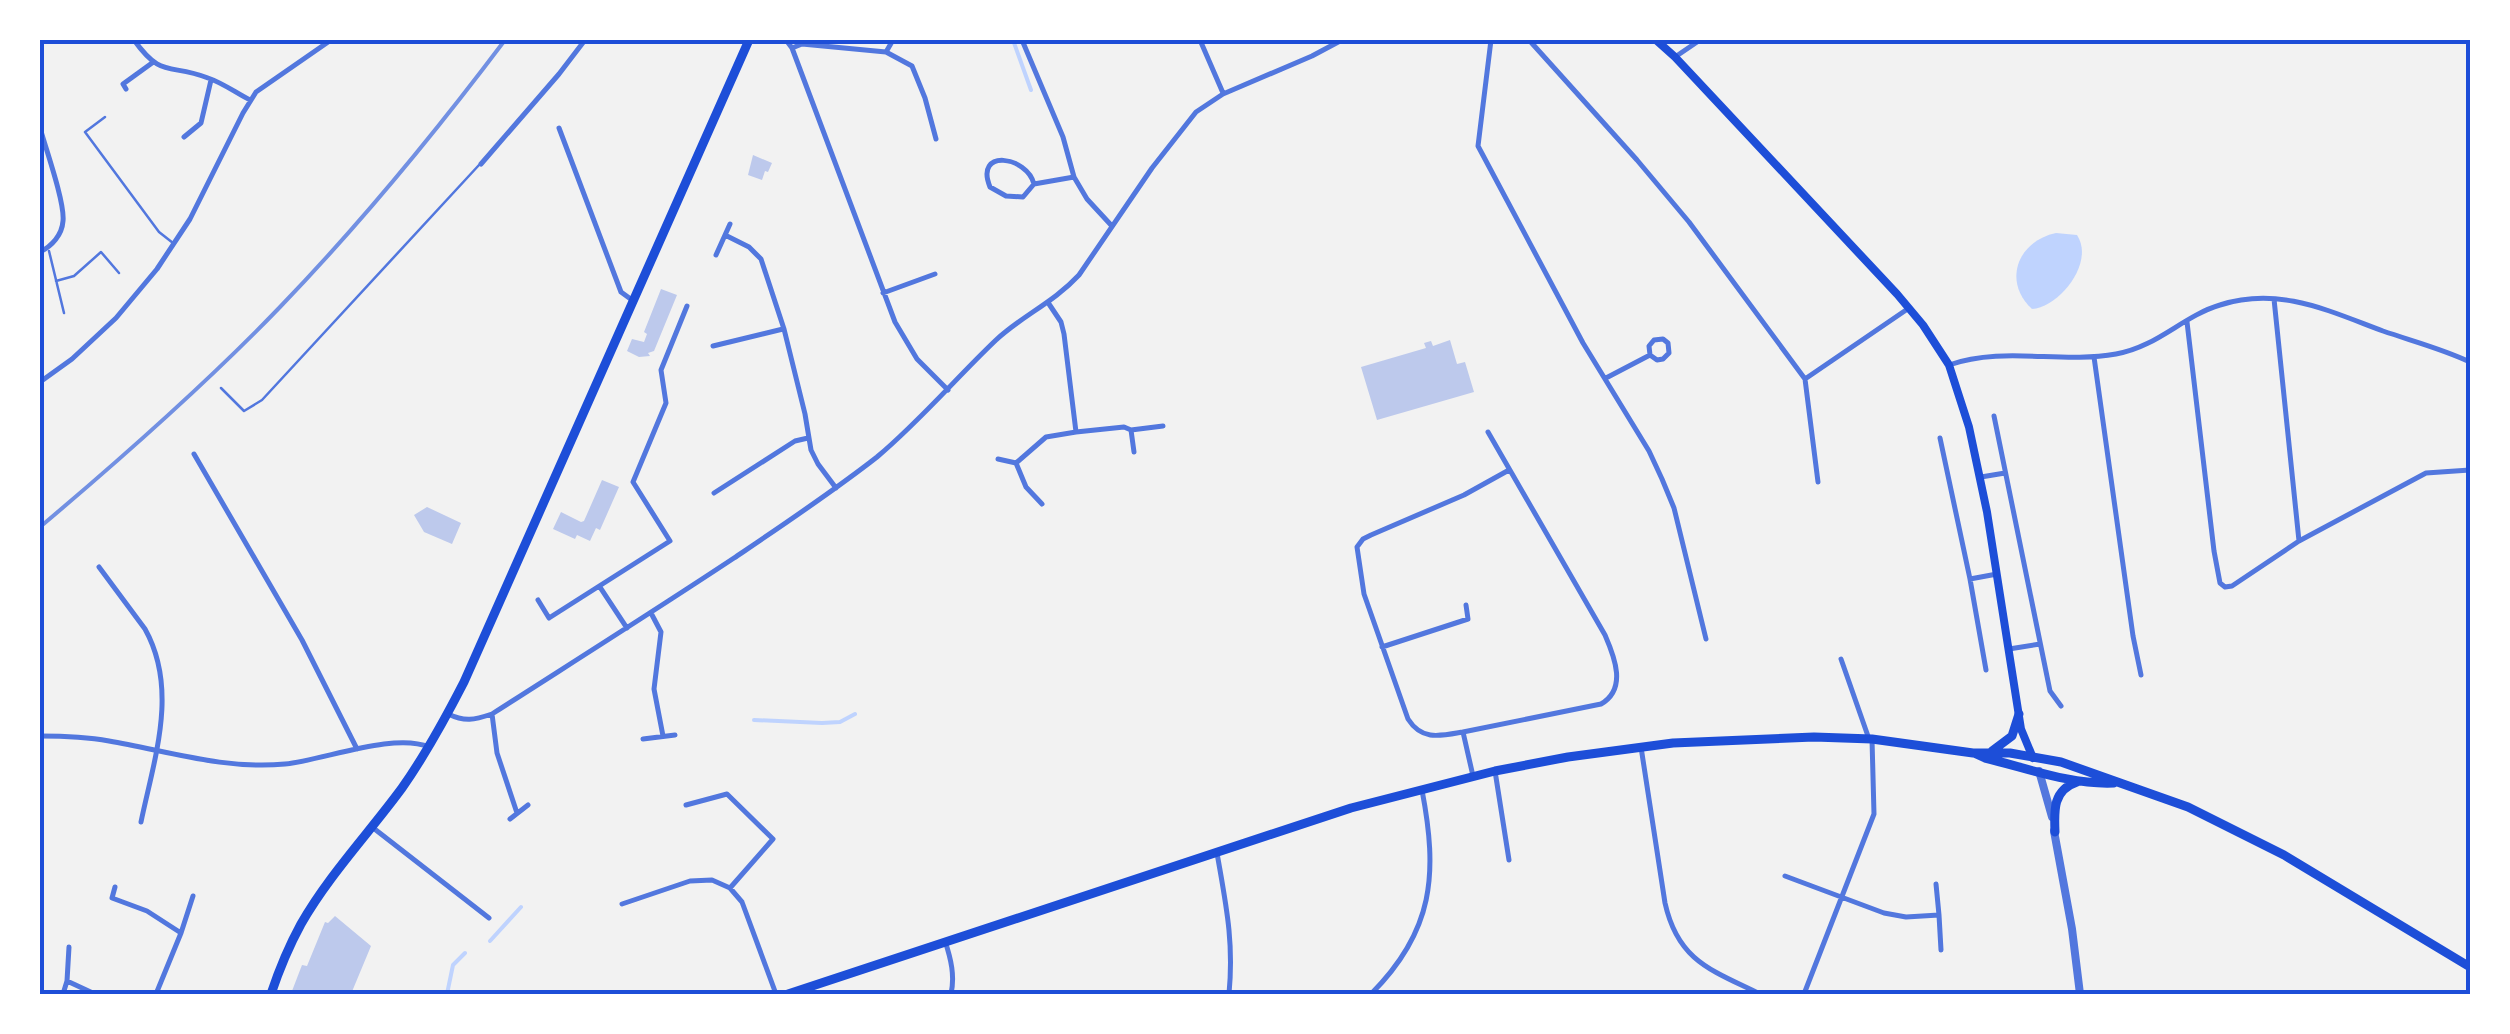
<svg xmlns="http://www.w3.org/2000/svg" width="2510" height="1034" viewBox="0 0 2510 1034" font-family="Arial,sans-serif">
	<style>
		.water { fill: #bfd3fe }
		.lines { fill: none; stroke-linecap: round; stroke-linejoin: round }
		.stream { stroke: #bfd3fe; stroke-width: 4 }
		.building { fill: #bdc9ec }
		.service { stroke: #5277de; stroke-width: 2.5 }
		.minor { stroke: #5277de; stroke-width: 5 }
		.tertiary { stroke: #5277de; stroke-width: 8 }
		.secondary { stroke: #1d4ed8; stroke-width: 8 }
		.primary { stroke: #1d4ed8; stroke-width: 9 }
		.rail { stroke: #7290e2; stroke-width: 4 }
		.neatline { fill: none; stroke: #1d4ed8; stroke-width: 4 }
	</style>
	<rect width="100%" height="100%" fill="#f2f2f2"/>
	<path class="water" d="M2056,233L2077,235C2095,262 2060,307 2032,309C2002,281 2018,241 2056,233Z"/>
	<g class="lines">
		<path class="stream" d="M1013,40L1031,90
			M754,720L822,723L840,722L855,714
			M490,941L521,907
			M447,994L453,965L465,953"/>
	</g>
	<path class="building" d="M753,155L772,163L768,172L765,171L762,180L748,175Z
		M661,289L677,295L654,351L648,353L650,356L639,357L627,351L632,339L644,342L647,334L644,332Z
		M1450,340L1457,364L1465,362L1474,392L1377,420L1361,367L1426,348L1424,343L1431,341L1433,346Z
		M602,480L619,487L600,530L596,528L590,541L577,535L575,539L553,529L561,512L581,522L584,521Z
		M427,507L461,523L452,544L424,532L414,515Z
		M335,916L371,946L351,994H296L292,991L302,965L307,966L325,922L328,923Z"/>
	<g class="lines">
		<path class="service" d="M105,117L85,132L159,232L173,243
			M49,251L64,313
			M56,281L74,276L101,252L119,273
			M221,388L244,411L262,400L479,165"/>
		<path class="minor" d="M134,40C162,79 169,63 208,78C223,83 236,93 250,100
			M786,40L792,48L895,322L917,359L948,390
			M1022,40L1063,137L1074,177L1087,199L1111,225
			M1200,40L1223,93
			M1491,40L1478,146L1583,343L1649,451L1662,479L1674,508L1706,639
			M1529,40L1637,160L1689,222L1805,379L1818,482
			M792,48L802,44L886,52L912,66L925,98L936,139
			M886,52L893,40
			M1675,57L1700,40
			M126,89L123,84L152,63
			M40,128C46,149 65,203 63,221C62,235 52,246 40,252
			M559,128L621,292L632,300
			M184,137L201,123L211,80
			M481,164L559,74L585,40
			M1034,184C1027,156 974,148 990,187L1006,196L1023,197L1034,184L1074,177
			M725,235L749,247L761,259L784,329L805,414L811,450L818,464L836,488
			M716,255L730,224
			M883,293L935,274
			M2274,299L2299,541
			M1049,304L1061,322L1064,334L1076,432L1124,427L1131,430L1163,426
			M2187,322L2214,551L2220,583L2225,587L2232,586L2299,541L2426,473L2470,470
			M713,346L783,329
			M2094,357L2133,636L2141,675
			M1949,365C2003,346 2060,364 2116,354C2157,347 2183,316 2220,305C2279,286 2329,311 2383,331C2412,341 2443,349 2470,362
			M1606,378L1650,355L1657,360L1663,359L1669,353L1668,343L1663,339L1654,340L1649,346L1650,355
			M1805,379L1909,308
			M40,382L72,359L116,318L157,269L190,219L243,113L256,92L331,40
			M1994,416L2050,691L2061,706
			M1131,430L1134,452
			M1940,438L1970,579L1997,574
			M194,454L302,640L357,749
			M998,459L1016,463
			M1981,477L2005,473
			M714,493L795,441L808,438
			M1042,504L1026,487L1016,463L1046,437L1076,432
			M99,567L145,629C179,690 154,759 141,822
			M1970,579L1986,670
			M600,587L627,628
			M538,600L549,618L670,541L633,482L666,403L661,370L687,306
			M651,613L661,632L654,689L663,736
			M1382,647L1468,619L1466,605
			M2009,649L2040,644
			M1841,659L1869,739
			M448,714C465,722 474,720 492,714C573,662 654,611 734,558C783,525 831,493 877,457C920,421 956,378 996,340C1023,315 1053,303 1079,275L1152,168L1196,112L1223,94L1312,56L1342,40
			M492,714L497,753L517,813
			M1463,732C1440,736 1422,741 1408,719L1364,594L1357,547L1363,539L1371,535L1464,495L1509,470
			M40,736C63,736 87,737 109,741C167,751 226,770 285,764C324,760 394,732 429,747
			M643,739L675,735
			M1641,747L1665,903C1678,961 1711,970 1760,994
			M1495,771L1509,860
			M1473,776L1463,732L1601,704C1627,689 1615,658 1605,635L1488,432
			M686,805L727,794L773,839L730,888
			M510,819L528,805
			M372,827L489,918
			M1217,853C1226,905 1234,941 1229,994
			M1785,876L1884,913L1906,917L1939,915L1941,950
			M1936,884L1939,915
			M115,887L112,898L147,911L181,933
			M622,904L690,881L712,880L730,888L742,902L776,994
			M945,941C951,959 955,976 951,994
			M67,981L95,994
			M63,994L67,981L69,947
			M156,994L181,933L193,896
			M1371,994C1434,931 1438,874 1422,790
			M1804,994L1874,814L1872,739"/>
		<path class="tertiary" d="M2039,771L2052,817
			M2054,831L2072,929L2080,994"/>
		<path class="secondary" d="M1656,40L1675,57L1897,294L1923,325L1949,365L1969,427L1987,512L2021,729L2033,758"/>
		<path class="primary" d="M1992,751L2012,736L2019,714
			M1974,753L1985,758C2027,768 2071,785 2114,783
			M2055,832C2054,810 2053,790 2077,782
			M271,994C279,970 289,946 301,924C329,875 369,833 402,788C426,754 445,719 464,682L749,40
			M788,994L1351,808L1495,771L1568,757L1673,743L1814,737L1872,739L1973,753H2010L2061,762L2188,807L2284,855L2470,967"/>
		<path class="rail" d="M40,527C123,457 205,385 280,307C361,223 435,133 505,40"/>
	</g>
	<rect width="2510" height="1034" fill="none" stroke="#ffffff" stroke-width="85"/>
	<rect x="42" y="42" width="2426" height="950" class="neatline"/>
</svg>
